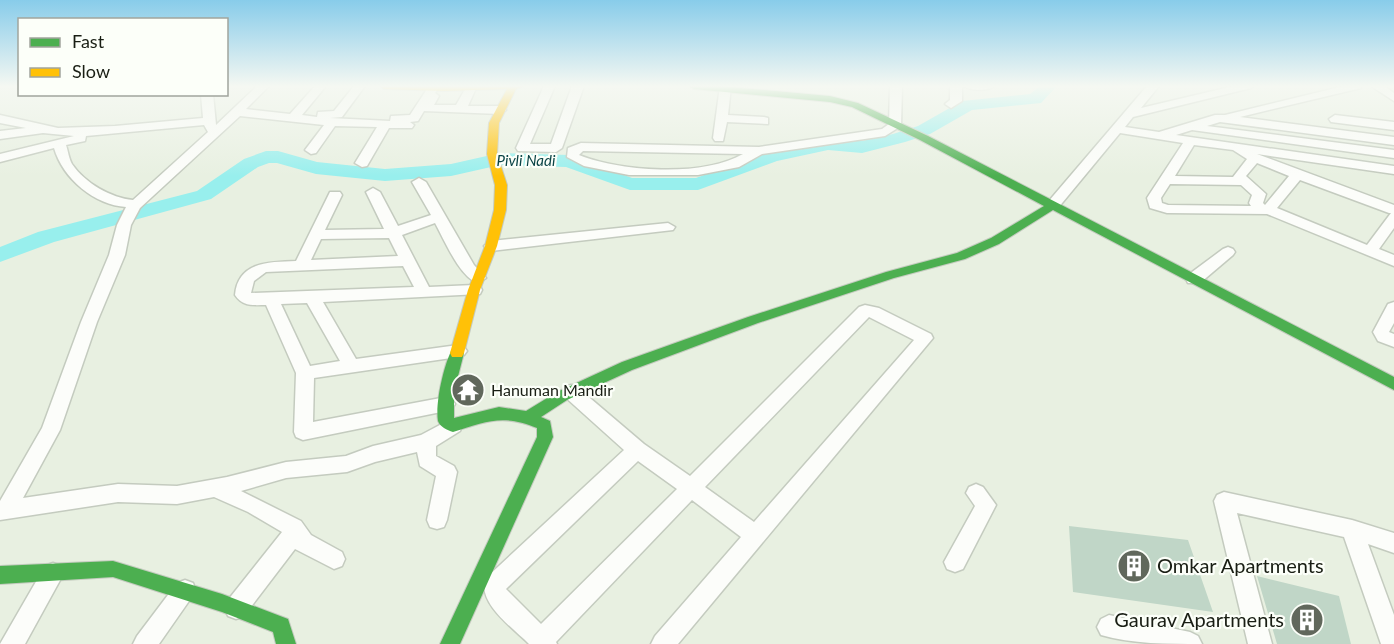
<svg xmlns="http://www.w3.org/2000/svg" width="1394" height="644" viewBox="0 0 1394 644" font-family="Lato,sans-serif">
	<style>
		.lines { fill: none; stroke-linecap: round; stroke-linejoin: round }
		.river { fill: #98efed; fill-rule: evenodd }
		.building { fill: #c0d6c7 }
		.street-casing { stroke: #c4cbbf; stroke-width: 3 }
		.fast-casing { stroke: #c4cbbf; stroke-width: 2 }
		.slow-casing { stroke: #c4cbbf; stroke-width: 2 }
		.street { fill: #fcfdfa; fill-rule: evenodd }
		.fast { fill: #4caf50; fill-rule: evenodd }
		.slow { fill: #ffc107; fill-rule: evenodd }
		.labels { text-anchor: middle; stroke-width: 4.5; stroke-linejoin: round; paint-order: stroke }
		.far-water-label { font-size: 15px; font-style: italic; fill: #0b4446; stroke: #fcfff9 }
		.poi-label { font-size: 16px; fill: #191e14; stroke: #fcfff9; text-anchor: start }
		.near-poi-label { font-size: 20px; fill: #191e14; stroke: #fcfff9; text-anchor: start }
	</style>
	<rect width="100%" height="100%" fill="#e8f0e1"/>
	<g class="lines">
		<path class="river" d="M1040,86H1057L1041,103L972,110L930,134L905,142L862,153L828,150L777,161L698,190H630L566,167L500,165L451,176L385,181L316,174L277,163H269L258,167L211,199L54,242L0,262V247L38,232L197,191L244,159L266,151H278L317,162L385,169L451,164L500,153L569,155L632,178H696L764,153L828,138L862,141L893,134L918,126L962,101L1030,94Z"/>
	</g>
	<path class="building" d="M1069,526L1188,540L1213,612L1073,592Z
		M1257,576L1339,596L1351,644H1277Z"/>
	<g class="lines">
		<g class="street-casing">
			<path id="street" d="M257,86H269L246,109L290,114L315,86H326L302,115L317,117L318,112L334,111L354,86H365L342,117L330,118L390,121L391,116L410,115L429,86H437L439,88L435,93L439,96L434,105H456L467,86H477L468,106H500L506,110L500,114L424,111L418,121L410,122L414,125L412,128H389L367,166L362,167L355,163L377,127L335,126L316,153L311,154L305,150L324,125L240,116L140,208L131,225L125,255L97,322L60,430L23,498L118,484L177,486L227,477L286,462L346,456L373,446L421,435L453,418L460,421L462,426L460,431L436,446V456L454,466L457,472L447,520L444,527L437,529L430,527L427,520L436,476L420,466L417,452L375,462L347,472L286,478L241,491L301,521L311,535L342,552L345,559L342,566L334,569L295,549L244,616L236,619L228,616L225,608L228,600L282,532L248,512L214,497L177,504L118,502L0,520V501L42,428L81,322L109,255L117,225L126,207C95,205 63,179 54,148L0,162V154L74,136L43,133L0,139V131L26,128L0,123V115L58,128L115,126L203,118L201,94H213L216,125ZM204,125L208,132L133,200C111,198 85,183 72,164C69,159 68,151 66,145L85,141L86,136Z
				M544,86H555L530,144H551L572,86H584L562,148L556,152L518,151L516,148Z
				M720,86H731L728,115L764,117L768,118V124L727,122L723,141H715L713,138Z
				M890,86H902L901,126L885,136L762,154L739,167L698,175H629L584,166L567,157L568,148L581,143L759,147L882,129L889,124ZM583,151L743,154C703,177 622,172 579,155Z
				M950,86H962V101L951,108L945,104L950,100Z
				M964,86H995C988,91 971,91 964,86Z
				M1147,86H1159L1141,108L1234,86H1253L1251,88L1133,117L1125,127L1159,132L1215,115H1225L1344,86H1362L1361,88L1240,117L1394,137V145L1220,122L1207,126L1394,150V158L1192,130L1176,135L1394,166V174L1257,154L1394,205V228L1379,249L1394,255V266L1267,214L1167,213L1150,208L1147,198L1183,143L1120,133L1058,208H1048L1046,205L1048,202ZM1194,145L1233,150L1247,159L1233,177L1175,176ZM1257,163L1289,176L1265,205L1263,203L1266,194L1246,176ZM1300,180L1389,213H1391L1367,245L1277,208ZM1170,184L1241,185L1252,195L1249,203L1251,206L1168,205L1162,203L1161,198Z
				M1371,86H1384L1394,93V101Z
				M1335,115L1394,122V130L1331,122L1329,119Z
				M419,178L426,182L474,265L486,278L478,283C460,278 444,239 435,223L402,235L429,287L474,285L480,286L482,290L480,294L323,302L356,359L458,345L464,347L467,351L464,355L458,357L314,378L313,422L446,397L452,399L455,404L452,409L446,411L303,440L296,437L294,432L296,373L266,305C253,305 243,307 235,295C238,261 270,262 296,261L330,192H340L342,195L325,230L384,229L366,192L373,188L380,192L398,226L431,215L412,182ZM389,238L398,256L311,260L321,239ZM403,266L414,287L251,293L254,281L266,272ZM307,303L340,361L310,366L281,304Z
				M668,223L675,227L673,230L491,251L484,246L491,241Z
				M1228,247L1233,249L1235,252L1233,255L1200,283H1188L1186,279L1188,275L1223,249Z
				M1394,302V323L1389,332L1394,334V347L1378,341L1373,332L1388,304Z
				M865,305L879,308L931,334L933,338L678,644H651L655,636L741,537L692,500L556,642L557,644H529C513,628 476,602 486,578L624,450L565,397L562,392L565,387L571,385L577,387L644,444L690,476L859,307ZM869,317L914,340L754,522L705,487ZM638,461L677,489L541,624L506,589Z
				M976,484L983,487L996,505L963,569L955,572L947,569L944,562L975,506L966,493L969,487Z
				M1224,492L1352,520L1394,533V553L1368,544L1394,615V644H1381L1344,537L1237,513L1272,644H1248L1214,501L1217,495Z
				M53,563L61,566L64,573L25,644H0L45,566Z
				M185,580L193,583L196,591L159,644H133L137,636L177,583Z
				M1109,615L1190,632L1198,636L1202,644C1168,644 1132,644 1101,635L1097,627L1101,619Z"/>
		</g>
		<g class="fast-casing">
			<path id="fast" d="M689,86H720L830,96L858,103L928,136L1394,377V390L1053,210L999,244L965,259L894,278L758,323L632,370L567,400L541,417L550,421L553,437L460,644H440L537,437V428C504,414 486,421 453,432C447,430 440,427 438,421C435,403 444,365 452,349H462L464,353L454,392V418L499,407L526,411L557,392L622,362L748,317L886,272L957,253L991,238L1044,206L920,140L852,107L830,102L694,89Z
				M113,561L222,594L288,619L296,644H276L273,632L222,612L113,577L0,584V566Z"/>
		</g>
		<g class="slow-casing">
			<path id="slow" d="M380,86H524L516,89L499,123L497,154L507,185L506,210L497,246L480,290L464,353L462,357H452L450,353L468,290L485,246L494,210L495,185L487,154L489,123L507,89L444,91L384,89Z"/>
		</g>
		<use href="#street" class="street"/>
		<use href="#fast" class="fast"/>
		<use href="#slow" class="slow"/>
	</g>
	<linearGradient id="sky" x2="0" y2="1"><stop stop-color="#88ccea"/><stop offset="0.49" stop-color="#f5f8f2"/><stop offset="1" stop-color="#f5f8f2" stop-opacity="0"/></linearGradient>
	<rect width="1394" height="176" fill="url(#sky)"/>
	<defs>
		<g id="temple-disc" transform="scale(1.725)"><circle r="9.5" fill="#61685c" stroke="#fcfff9"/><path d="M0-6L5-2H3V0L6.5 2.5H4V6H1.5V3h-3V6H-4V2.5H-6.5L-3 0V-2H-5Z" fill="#fff"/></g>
		<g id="building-disc" transform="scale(1.725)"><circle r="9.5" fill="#61685c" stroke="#fcfff9"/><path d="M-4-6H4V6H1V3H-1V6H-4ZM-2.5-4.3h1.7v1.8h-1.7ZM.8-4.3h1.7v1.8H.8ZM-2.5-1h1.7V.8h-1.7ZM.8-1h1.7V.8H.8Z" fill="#fff"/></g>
	</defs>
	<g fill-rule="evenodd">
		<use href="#temple-disc" x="468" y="390"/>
		<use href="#building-disc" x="1134" y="566"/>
		<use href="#building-disc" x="1307" y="620"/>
	</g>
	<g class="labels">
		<g class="far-water-label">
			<text x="526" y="166">Pivli Nadi</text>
		</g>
		<g class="poi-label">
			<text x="491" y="396">Hanuman Mandir</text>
		</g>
		<g class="near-poi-label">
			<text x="1157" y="573">Omkar Apartments</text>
			<text x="1284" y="627" text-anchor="end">Gaurav Apartments</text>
		</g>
	</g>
	<rect x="18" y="18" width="210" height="78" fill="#fcfff9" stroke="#a1a59d" stroke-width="1.5"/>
	<rect x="30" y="38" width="30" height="9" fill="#4caf50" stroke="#a1a59d" stroke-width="1.5"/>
	<text x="72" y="48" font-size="18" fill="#191e14">Fast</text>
	<rect x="30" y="68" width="30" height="9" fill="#ffc107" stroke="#a1a59d" stroke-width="1.5"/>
	<text x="72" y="78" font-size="18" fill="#191e14">Slow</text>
</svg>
